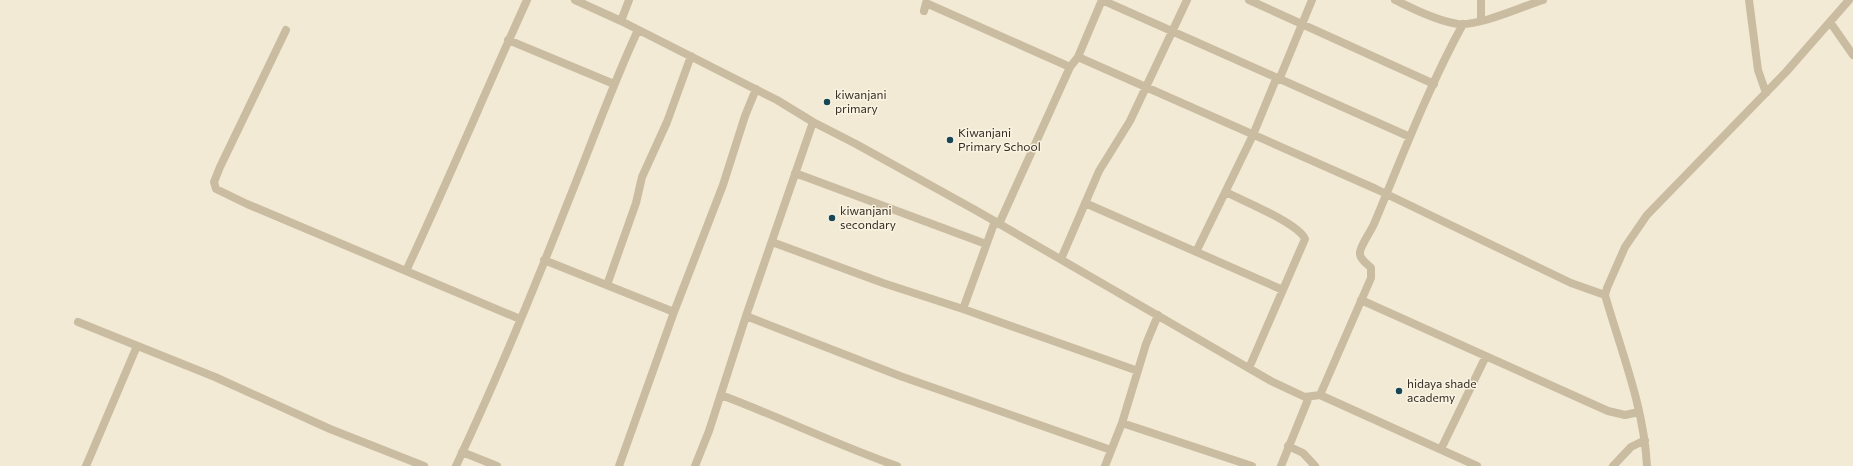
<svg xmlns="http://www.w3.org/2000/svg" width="1853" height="466" viewBox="0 0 1853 466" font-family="Commissioner,sans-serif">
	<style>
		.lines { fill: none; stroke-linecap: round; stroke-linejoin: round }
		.minor { stroke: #cabca1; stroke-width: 8 }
		.poi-dot { fill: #184657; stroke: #faf3e1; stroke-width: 1.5 }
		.labels { text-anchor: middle; stroke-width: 3; stroke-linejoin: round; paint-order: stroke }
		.poi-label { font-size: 12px; fill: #342c24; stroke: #faf3e1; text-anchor: start }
	</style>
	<rect width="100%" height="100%" fill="#f2ead5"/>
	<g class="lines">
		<path class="minor" d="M575,0L621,21L777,100L813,122L856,144L977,211L1271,381L1305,397L1320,395L1477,466
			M1102,0L1410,137
			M1249,0L1434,84
			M1395,0C1414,9 1437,21 1458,24C1480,26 1521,7 1543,0
			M1481,0V20
			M1749,0L1758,70L1766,93
			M924,11L926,3L1070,67
			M621,21L629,0
			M1830,22L1853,55
			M286,30L220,167L214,182L216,189L247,204L520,319
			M508,40L614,84
			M1078,57L1376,189L1571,283L1605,295
			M1279,80L1312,0
			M795,173L986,244
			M1226,192C1243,201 1298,223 1305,239L1249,368
			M1085,203L1283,290
			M999,224L1070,67L1078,57L1102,0
			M772,242L883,283L963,309L1138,371
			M1196,252L1253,135L1276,79
			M1061,259L1099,171L1130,121L1187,0
			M544,260L674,312
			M406,271C448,181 486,90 527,0
			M607,285L636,203L642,177L667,122L691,56
			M1361,300L1608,411L1625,415L1639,412
			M963,309L995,221
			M746,316L900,376L1111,450
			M78,322L215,377L330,429L424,466
			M721,395C780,417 837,445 897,466
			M1320,395L1371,278V268C1368,264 1360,260 1360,254C1359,248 1371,231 1374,224C1402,157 1428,88 1463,24
			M1122,423L1252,466
			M1288,446L1303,453L1315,466
			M1441,449L1486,356
			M462,452L497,466
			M86,466L137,346
			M456,466C496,381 532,294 566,207C590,148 611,88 638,30
			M619,466L674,312L723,185L745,116L756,89
			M695,466L709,431L746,316L813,122
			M1105,466L1122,423L1146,344L1158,315
			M1281,466L1309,397
			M1613,466L1631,447L1645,440
			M1647,466C1644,407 1621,351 1605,295L1607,288L1625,247L1647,215L1786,72L1849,0"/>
	</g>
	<g class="poi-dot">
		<circle cx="827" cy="102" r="4"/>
		<circle cx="950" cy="140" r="4"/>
		<circle cx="832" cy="218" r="4"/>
		<circle cx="1399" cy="391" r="4"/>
	</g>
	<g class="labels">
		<g class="poi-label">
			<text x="835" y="99">kiwanjani<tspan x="835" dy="14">primary</tspan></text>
			<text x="958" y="137">Kiwanjani<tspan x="958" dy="14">Primary School</tspan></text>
			<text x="840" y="215">kiwanjani<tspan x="840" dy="14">secondary</tspan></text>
			<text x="1407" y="388">hidaya shade<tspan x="1407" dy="14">academy</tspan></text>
		</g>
	</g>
</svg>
